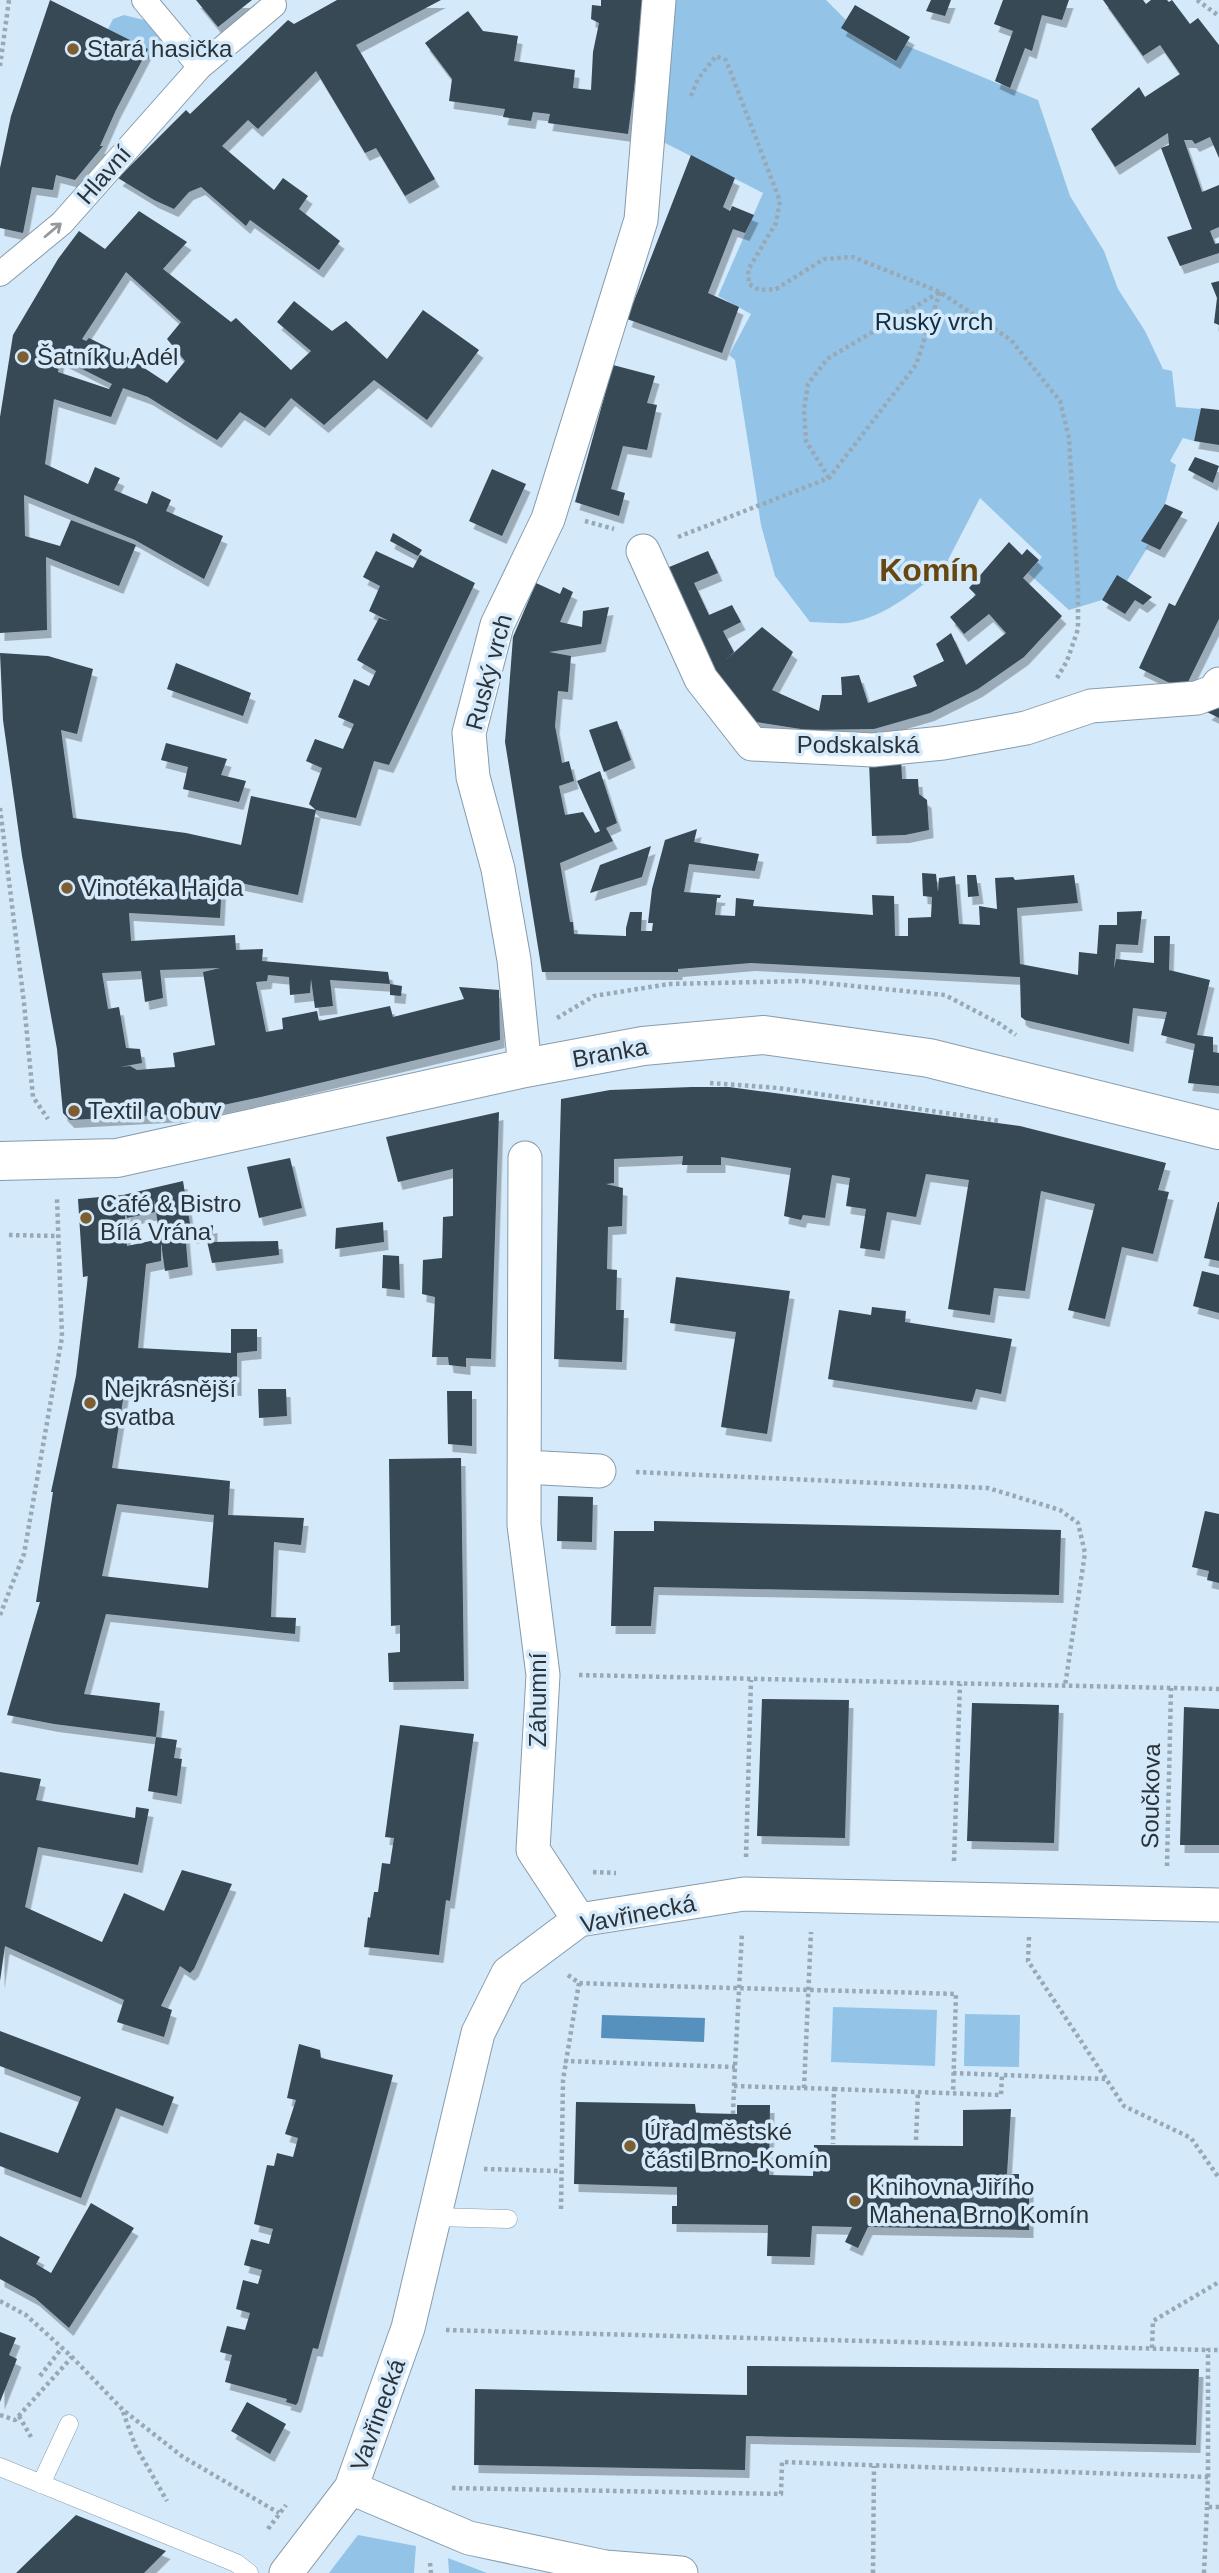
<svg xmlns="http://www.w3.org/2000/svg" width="1219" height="2573" viewBox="0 0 1219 2573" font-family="Arial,sans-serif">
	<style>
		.green { fill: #93c4e8 }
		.water { fill: #5591bc }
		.building { fill: #374856; fill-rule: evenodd; filter: url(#shadow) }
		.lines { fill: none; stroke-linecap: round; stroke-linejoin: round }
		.service-casing { stroke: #879bab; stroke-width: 19 }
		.pedestrian-casing { stroke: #879bab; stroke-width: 26 }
		.minor-casing { stroke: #879bab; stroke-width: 35 }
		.tertiary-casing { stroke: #879bab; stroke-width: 40 }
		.path { stroke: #98a9b6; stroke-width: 4.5; stroke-dasharray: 3.5 3.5; stroke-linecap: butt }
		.service { stroke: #fff; stroke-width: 18 }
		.pedestrian { stroke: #fff; stroke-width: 24 }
		.minor { stroke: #fff; stroke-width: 33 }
		.tertiary { stroke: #fff; stroke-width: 38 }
		.oneway { stroke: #95999c }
		.poi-dot { fill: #7c5e32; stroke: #d4e9fa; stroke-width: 2.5 }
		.labels { text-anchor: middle; stroke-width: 7; stroke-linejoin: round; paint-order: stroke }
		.poi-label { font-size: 24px; fill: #2b3339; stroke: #d4e9fa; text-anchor: start }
		.street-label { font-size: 24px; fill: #2b3339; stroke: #d4e9fa }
		.park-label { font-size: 24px; fill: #112d40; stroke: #d4e9fa }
		.district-label { font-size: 32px; font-weight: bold; fill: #674711; stroke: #d4e9fa }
	</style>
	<defs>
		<filter id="shadow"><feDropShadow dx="4.5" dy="8" stdDeviation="0" flood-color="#0004"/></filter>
	</defs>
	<rect width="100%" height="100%" fill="#d4e9fa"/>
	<path class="green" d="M670,0H826L846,20L842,28L895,61L905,45L1038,100L1070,196L1104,251L1118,289L1145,331L1163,369L1172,371L1176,407L1201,409L1194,441L1183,438L1170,461L1176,465L1165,504L1142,541L1149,545L1127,581L1117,576L1102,600L1069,610L1028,573L1042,557L980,498L948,560L950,563C920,587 888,617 848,623C836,624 822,622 810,622L775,576L761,525L735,360L729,355L751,314L718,296L763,193L677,149L665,143L660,147Z
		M124,15L152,22L163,37L161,52L155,60L144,58L148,49L108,29L113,19Z
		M833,2007L937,2010L935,2066L831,2062Z
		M965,2014L1020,2015L1019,2067L964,2066Z
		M358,2535L416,2546L414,2573H329Z
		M448,2558L487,2573H449Z"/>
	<path class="water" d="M602,2015L705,2018L704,2042L601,2038Z"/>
	<path class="building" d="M50,0L148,49L116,110L100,146H103L75,180L56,175L53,190L32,187L23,233L0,228V168L11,116Z
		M196,0H252L218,27Z
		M337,0H441L356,45L435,179L405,196L376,148L365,153L316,71L258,129L248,120L222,146L274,190L283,178L308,196L299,209L340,241L319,270L250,220L246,226L201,187L189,192L174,209L154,200L118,178L186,110L190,114L288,20L294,24Z
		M601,0H646L628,134L548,123L550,114L533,112L531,121L503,117L505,109L449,101L452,79L425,43L468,11L483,31L518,36L514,61L575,70L573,88L591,90L593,52L599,23L591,19L592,5L601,6Z
		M931,0H951L945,16L926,11Z
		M1003,0H1069L1062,20L1042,15L1032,51L1025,48L1010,88L995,81L1013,31L994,24Z
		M1103,0H1143L1146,4L1151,0H1167L1169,2L1172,0L1190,24L1198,18L1219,45V158L1210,137L1195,144L1192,140H1184L1202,192L1219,185V227L1210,231L1215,244L1219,243V253L1180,266L1167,237L1192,229L1161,148L1169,145L1168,133L1115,167L1091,129L1139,87L1145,97L1180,74L1160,45L1143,56Z
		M855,5L910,37L896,61L841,28Z
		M691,155L735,178L723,207L730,211L732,206L754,215L745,233L733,229L708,293L739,307L722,353L627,319Z
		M139,211L187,242L163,269L231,322L236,318L291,370L311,351L277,322L294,301L332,331L346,321L387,359L423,310L479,350L427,420L374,380L324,425L291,398L265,428L240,412L217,440L148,397L123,388L111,417L54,399L45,464L88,484L95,467L120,478L114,490L147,504L152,491L171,500L166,511L223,536L204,579L135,540L24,495L25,536L60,546L71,520L136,545L119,586L46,557L47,630L0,633V417L13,335L58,259L79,231L105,249ZM126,272L190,330L181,322L167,339L185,361L167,383L129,358L89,338L86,341L82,339ZM60,358L112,384L109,389L58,372Z
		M1219,281V325L1214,323L1217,298L1211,283Z
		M613,365L655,376L647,403L657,405L647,450L623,446L611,489L625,493L619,516L575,502Z
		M1201,408L1219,410V445L1194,441Z
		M1195,457L1219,466L1213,483L1188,470Z
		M492,469L526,484L502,536L469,521Z
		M1165,504L1183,512L1160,550L1141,541Z
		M1219,521V619L1184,690L1139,668L1169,603L1175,606Z
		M393,533L422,550L418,556L390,541Z
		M1009,542L1022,555L1027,549L1039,560L1023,578L1062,616L1024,657L978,689L930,713L874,729L807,730L756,722L712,675L662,570L708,551L718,573L694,583L709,615L732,605L741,622L723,631L734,652L727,659L762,627L793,652L772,690L819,711L822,695H842L841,677L859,675L868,703L917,686L913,676L944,661L936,644L951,633L966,665L1006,633L989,614L964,634L950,617L976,595L969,588Z
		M376,551L413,568L420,555L475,583L389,765L374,761L356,818L316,810L309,804L322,768L306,761L315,739L343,749L354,724L338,717L354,679L369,686L376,671L357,660L379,618L389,621L369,611L380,586L363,577Z
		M1117,575L1127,581L1152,597L1143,605L1135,600L1125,614L1102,600Z
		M536,583L560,594L563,587L573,592L560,622L582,627L583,611L609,607L601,644L549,652L571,656L568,692L558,691L555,726L562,763L569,761L574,781L559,786L565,815L583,812L595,833L600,831L577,781L600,771L617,823L606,828L613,841L560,863L570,922H573L574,934L626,936V928L630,912H642L641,931H652L653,923H648L652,889L665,840L697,829L694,842L759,854L755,871L689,864L684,892L721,895L720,898H717L715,915L735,916L736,898L754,900L753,906L873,915L872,895L894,896L895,936H908V918L931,917L932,897L923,896L922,873L936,874L938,892L939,878L955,876L959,924L980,925L979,906L997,909L995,878L1013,877L1015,880L1074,875L1078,903L1017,908L1020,964L1078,975L1079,952L1097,954L1099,925H1117V912L1142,911L1138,945L1116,944L1114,969L1116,959L1154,963V936H1170L1169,970L1210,980L1197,1035L1213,1037V1052L1219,1053V1086L1188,1083L1195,1044L1161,1035L1167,1012L1133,1008L1129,1044L1025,1020L1021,1017L1020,977L751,963L678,969V972H542L505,742L513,637Z
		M0,653L48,656L93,669L77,734L61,730L73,818L186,833L241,845L251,796L316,810L298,895L222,879L220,918L129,913L131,941L235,935L236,950L263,949L262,961L388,972L390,984L330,980L333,1006L315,1008L311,979L310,993L290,995L289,977L268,975L267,981L256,982L266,1032L283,1029L282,1018L317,1011L319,1021L390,1006L393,1017L464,999L459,987L499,990L500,1040L261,1097L181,1114L70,1120L63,1113L57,1049L22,856L3,720ZM220,968L203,972L215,1045L173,1053L175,1067L137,1070L130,1066L120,1067L142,1063L140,1049L126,1048L119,1007L108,1009L102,973L141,971L145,1002L163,998L160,970Z
		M176,663L251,693L243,716L167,689Z
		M1219,702V718L1207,712Z
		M617,721L631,760L604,772L589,730Z
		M166,743L227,759L221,775L246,781L239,802L183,789L188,767L161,760Z
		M901,758L902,779H918L919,794L927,800L929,830L905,835L872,836L869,761Z
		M651,846L642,877L590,893L600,865Z
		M967,875H976L979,896L968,897Z
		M390,984L402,986L401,996L390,995Z
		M692,1087H729L1020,1126L1166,1163L1158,1190L1169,1192L1153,1254L1122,1247L1105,1319L1068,1310L1095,1204L1041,1191L1025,1291L994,1288L990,1315L948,1309L969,1180L926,1174L916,1217L887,1212L880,1251L860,1248L866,1209L846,1206L850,1178L832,1175L825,1218L803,1215L801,1220L784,1216L791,1168L721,1157V1165H682L683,1156L614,1159V1183L606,1184L623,1188L622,1226L608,1227L607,1269L617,1270L616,1310H624L622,1362L554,1359L561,1099L610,1090Z
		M499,1112L491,1359L466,1358V1367L449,1365L448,1357H432L435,1297L422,1294L423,1260L442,1258L443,1217L453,1216V1169L398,1182L386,1137Z
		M290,1158L302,1208L259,1218L247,1167Z
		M183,1181L191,1230L185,1231L188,1267L165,1271L161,1243V1261L146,1264L138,1348L231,1353V1329H257V1351L237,1353V1388L126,1381L112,1468L230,1481L228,1515L304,1518L301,1545L274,1542L271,1617L296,1618L295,1634L106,1614L84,1694L160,1703L156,1737L54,1724L7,1715L40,1602H36L53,1492H51L76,1376L88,1276L83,1277L78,1199L123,1195ZM154,1198L160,1239L127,1246L124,1201L127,1218L155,1212ZM117,1504L214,1515L208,1588L102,1576Z
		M1218,1202H1219V1261L1204,1258Z
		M383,1222L384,1242L335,1249L336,1228Z
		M213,1225V1242L278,1241L279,1255L212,1263L205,1232L192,1236L191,1230Z
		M383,1255L399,1256L400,1290L382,1288Z
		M1202,1271L1219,1275V1313L1193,1306Z
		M676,1277L790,1291L767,1434L721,1427L736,1332L670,1323Z
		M872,1307L906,1311L905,1322L1012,1339L1001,1394L976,1389L972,1402L828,1379L839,1310L871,1315Z
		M258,1389H286L287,1416L259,1418Z
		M447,1391H472V1446L448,1444Z
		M461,1458L464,1681L389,1682L388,1653L400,1652V1625L391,1626L389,1459Z
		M558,1496L593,1497L592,1542L557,1541Z
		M1205,1511L1219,1514V1583L1207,1580L1209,1571L1192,1567Z
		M654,1521L1061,1530L1059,1595L654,1587L651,1626H611L614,1531H654Z
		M762,1699L849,1700L845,1838L757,1836Z
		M972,1703L1059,1705L1054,1843L967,1841Z
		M1184,1707L1219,1709V1845H1180Z
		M400,1725L474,1734L450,1901L446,1900L439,1955L364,1947L368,1917L370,1918L374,1892H378L382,1863L390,1864L394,1838L385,1837Z
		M156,1737L177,1740L174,1758L182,1759L177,1796L148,1791Z
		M0,1772L41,1779L36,1800L135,1818L136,1807L149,1809L138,1865L38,1847L25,1907L102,1942L124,1893L164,1911L182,1870L232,1884L194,1969L190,1973L180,1966L161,2006L172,2010L164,2037L117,2022L124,2000L5,1946L0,1981Z
		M0,2031L174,2097L163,2126L116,2108L81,2198L0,2166V2132L58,2153L81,2097L0,2066Z
		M299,2044L320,2050L321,2058L393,2075L318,2349L313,2348L298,2402L296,2405L286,2402L287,2399L225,2382L232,2355L220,2352L227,2326L245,2330L250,2313L236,2309L243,2280L258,2284L262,2270L244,2265L251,2239L269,2244L273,2229L254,2224L267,2165L274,2166L277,2153L293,2157L298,2138L285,2134L296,2100L287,2098Z
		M576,2102L695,2104L696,2113L737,2114V2105H770L769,2175L813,2176L814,2145L963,2146V2110L1011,2109L1007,2174H1019V2190L1029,2189V2230L868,2227L858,2248L845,2242L852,2227L812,2226L810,2257L767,2256L768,2225L672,2224V2206H677V2187L574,2184Z
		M91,2203L134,2228L69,2328L35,2298L0,2279V2236L40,2257L36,2264L51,2273Z
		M0,2332L16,2338L9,2355L17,2359L0,2402Z
		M747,2366L1199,2369L1196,2445L746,2436L745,2470L474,2465L475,2389L747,2395Z
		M247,2402L286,2424L270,2454L231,2431Z
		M76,2515L166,2551L144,2573H16Z"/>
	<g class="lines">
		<g class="service-casing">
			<path id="service" d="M434,2217L508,2219
				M0,2467L236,2563L249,2573
				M41,2484L69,2424"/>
		</g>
		<g class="pedestrian-casing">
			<path id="pedestrian" d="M144,0L200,67
				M0,274L62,223L200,67L274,5"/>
		</g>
		<g class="minor-casing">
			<path id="minor" d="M643,551L701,679L752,744L873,750L943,743L1026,728L1091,706L1197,698L1215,691L1219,684
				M525,1068L514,960L498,869L473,777L469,733L497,625L548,519L641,220L659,0
				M525,1158L524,1525L543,1675L533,1850L579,1920
				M525,1467L599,1471
				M351,2488L469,2538L605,2567L681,2573
				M286,2573L351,2488L408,2328L478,2033L508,1973L579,1920L744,1894L1219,1905"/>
		</g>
		<g class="tertiary-casing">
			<path id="tertiary" d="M0,1161L117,1158L525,1068L643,1046L764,1035L929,1058L1219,1130"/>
		</g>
		<path class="path" d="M1197,0L1219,16
			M0,66L9,0
			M691,96L698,79L716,56L726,60L780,201L776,223L748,270L749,284L759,290L776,289L824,259L853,257L940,292L1011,340L1060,401L1069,438L1078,589V629L1067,661L1057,678
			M829,478L806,441L804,410L808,384L827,359L938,293
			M585,521L614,529
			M678,537L829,478L916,365L940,292
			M0,808L24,1003L33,1097L48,1119
			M557,1018L594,996L669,984L803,981L945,995L1000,1024L1016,1035
			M710,1083L778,1088L1000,1121
			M9,1235L58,1236
			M636,1472L988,1488L1060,1510L1078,1523L1085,1553L1065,1686
			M0,1615L24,1554L62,1337L57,1199
			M579,1675L1219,1689
			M746,1857L751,1680
			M954,1861L960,1684
			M1167,1866L1171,1688
			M593,1872L616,1873
			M1029,1937L1028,1961L1124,2106L1191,2138L1219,2178
			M568,1975L579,1983C704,1988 830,1990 956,1994L953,2093
			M564,2061L735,2067
			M953,2073L1002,2075
			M734,2086L742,1932
			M804,2088L811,1932
			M834,2089L1001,2095L1002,2075L1105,2079
			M733,2114L734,2086L834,2089L833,2144
			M916,2140L918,2092
			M484,2169L560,2171
			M561,2209L563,2080L579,1983
			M0,2301L26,2315L72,2357L123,2410L183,2457L279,2513
			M446,2330L1208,2350
			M1152,2348L1153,2321L1219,2282
			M40,2376L62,2348
			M123,2412L135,2445L167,2501
			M0,2415L15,2420L72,2357
			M19,2416L31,2437
			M1208,2477V2350H1219
			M452,2488L781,2494L782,2462L1208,2477L1207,2507H1219
			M268,2529L286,2505
			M430,2563L431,2573
			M873,2573L874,2466
			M1204,2573L1207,2507"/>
		<use href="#service" class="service"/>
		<use href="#pedestrian" class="pedestrian"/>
		<use href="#minor" class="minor"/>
		<use href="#tertiary" class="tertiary"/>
	</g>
	<defs><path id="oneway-shaft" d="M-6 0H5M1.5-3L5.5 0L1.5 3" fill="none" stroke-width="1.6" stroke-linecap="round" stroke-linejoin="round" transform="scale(1.75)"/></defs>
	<use class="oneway" href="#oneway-shaft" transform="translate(53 230) rotate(-40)"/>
	<g class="poi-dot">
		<circle cx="73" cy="49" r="7"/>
		<circle cx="23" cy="357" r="7"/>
		<circle cx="67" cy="888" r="7"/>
		<circle cx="74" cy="1111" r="7"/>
		<circle cx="86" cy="1218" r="7"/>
		<circle cx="90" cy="1403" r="7"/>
		<circle cx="630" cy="2146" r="7"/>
		<circle cx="855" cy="2201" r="7"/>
	</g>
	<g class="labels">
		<g class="poi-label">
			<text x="87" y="57">Stará hasička</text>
			<text x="37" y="365">Šatník u Adél</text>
			<text x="81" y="896">Vinotéka Hajda</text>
			<text x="88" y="1119">Textil a obuv</text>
			<text x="100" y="1212">Café &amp; Bistro<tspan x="100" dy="28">Bílá Vrána</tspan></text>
			<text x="104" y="1397">Nejkrásnější<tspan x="104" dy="28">svatba</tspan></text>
			<text x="644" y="2140">Úřad městské<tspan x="644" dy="28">části Brno-Komín</tspan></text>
			<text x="869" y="2195">Knihovna Jiřího<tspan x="869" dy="28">Mahena Brno Komín</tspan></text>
		</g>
		<g class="street-label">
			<text transform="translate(104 175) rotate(-49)" y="8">Hlavní</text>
			<text transform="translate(489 672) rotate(-75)" y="8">Ruský vrch</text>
			<text x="858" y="753">Podskalská</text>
			<text transform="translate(610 1053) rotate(-10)" y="8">Branka</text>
			<text transform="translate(538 1700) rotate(-90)" y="8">Záhumní</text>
			<text transform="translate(1151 1796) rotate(-89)" y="8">Součkova</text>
			<text transform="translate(638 1914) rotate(-11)" y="8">Vavřinecká</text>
			<text transform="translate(378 2415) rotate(-70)" y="8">Vavřinecká</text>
		</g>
		<g class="park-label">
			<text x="934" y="330">Ruský vrch</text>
		</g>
		<g class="district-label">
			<text x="929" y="581">Komín</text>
		</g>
	</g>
</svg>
